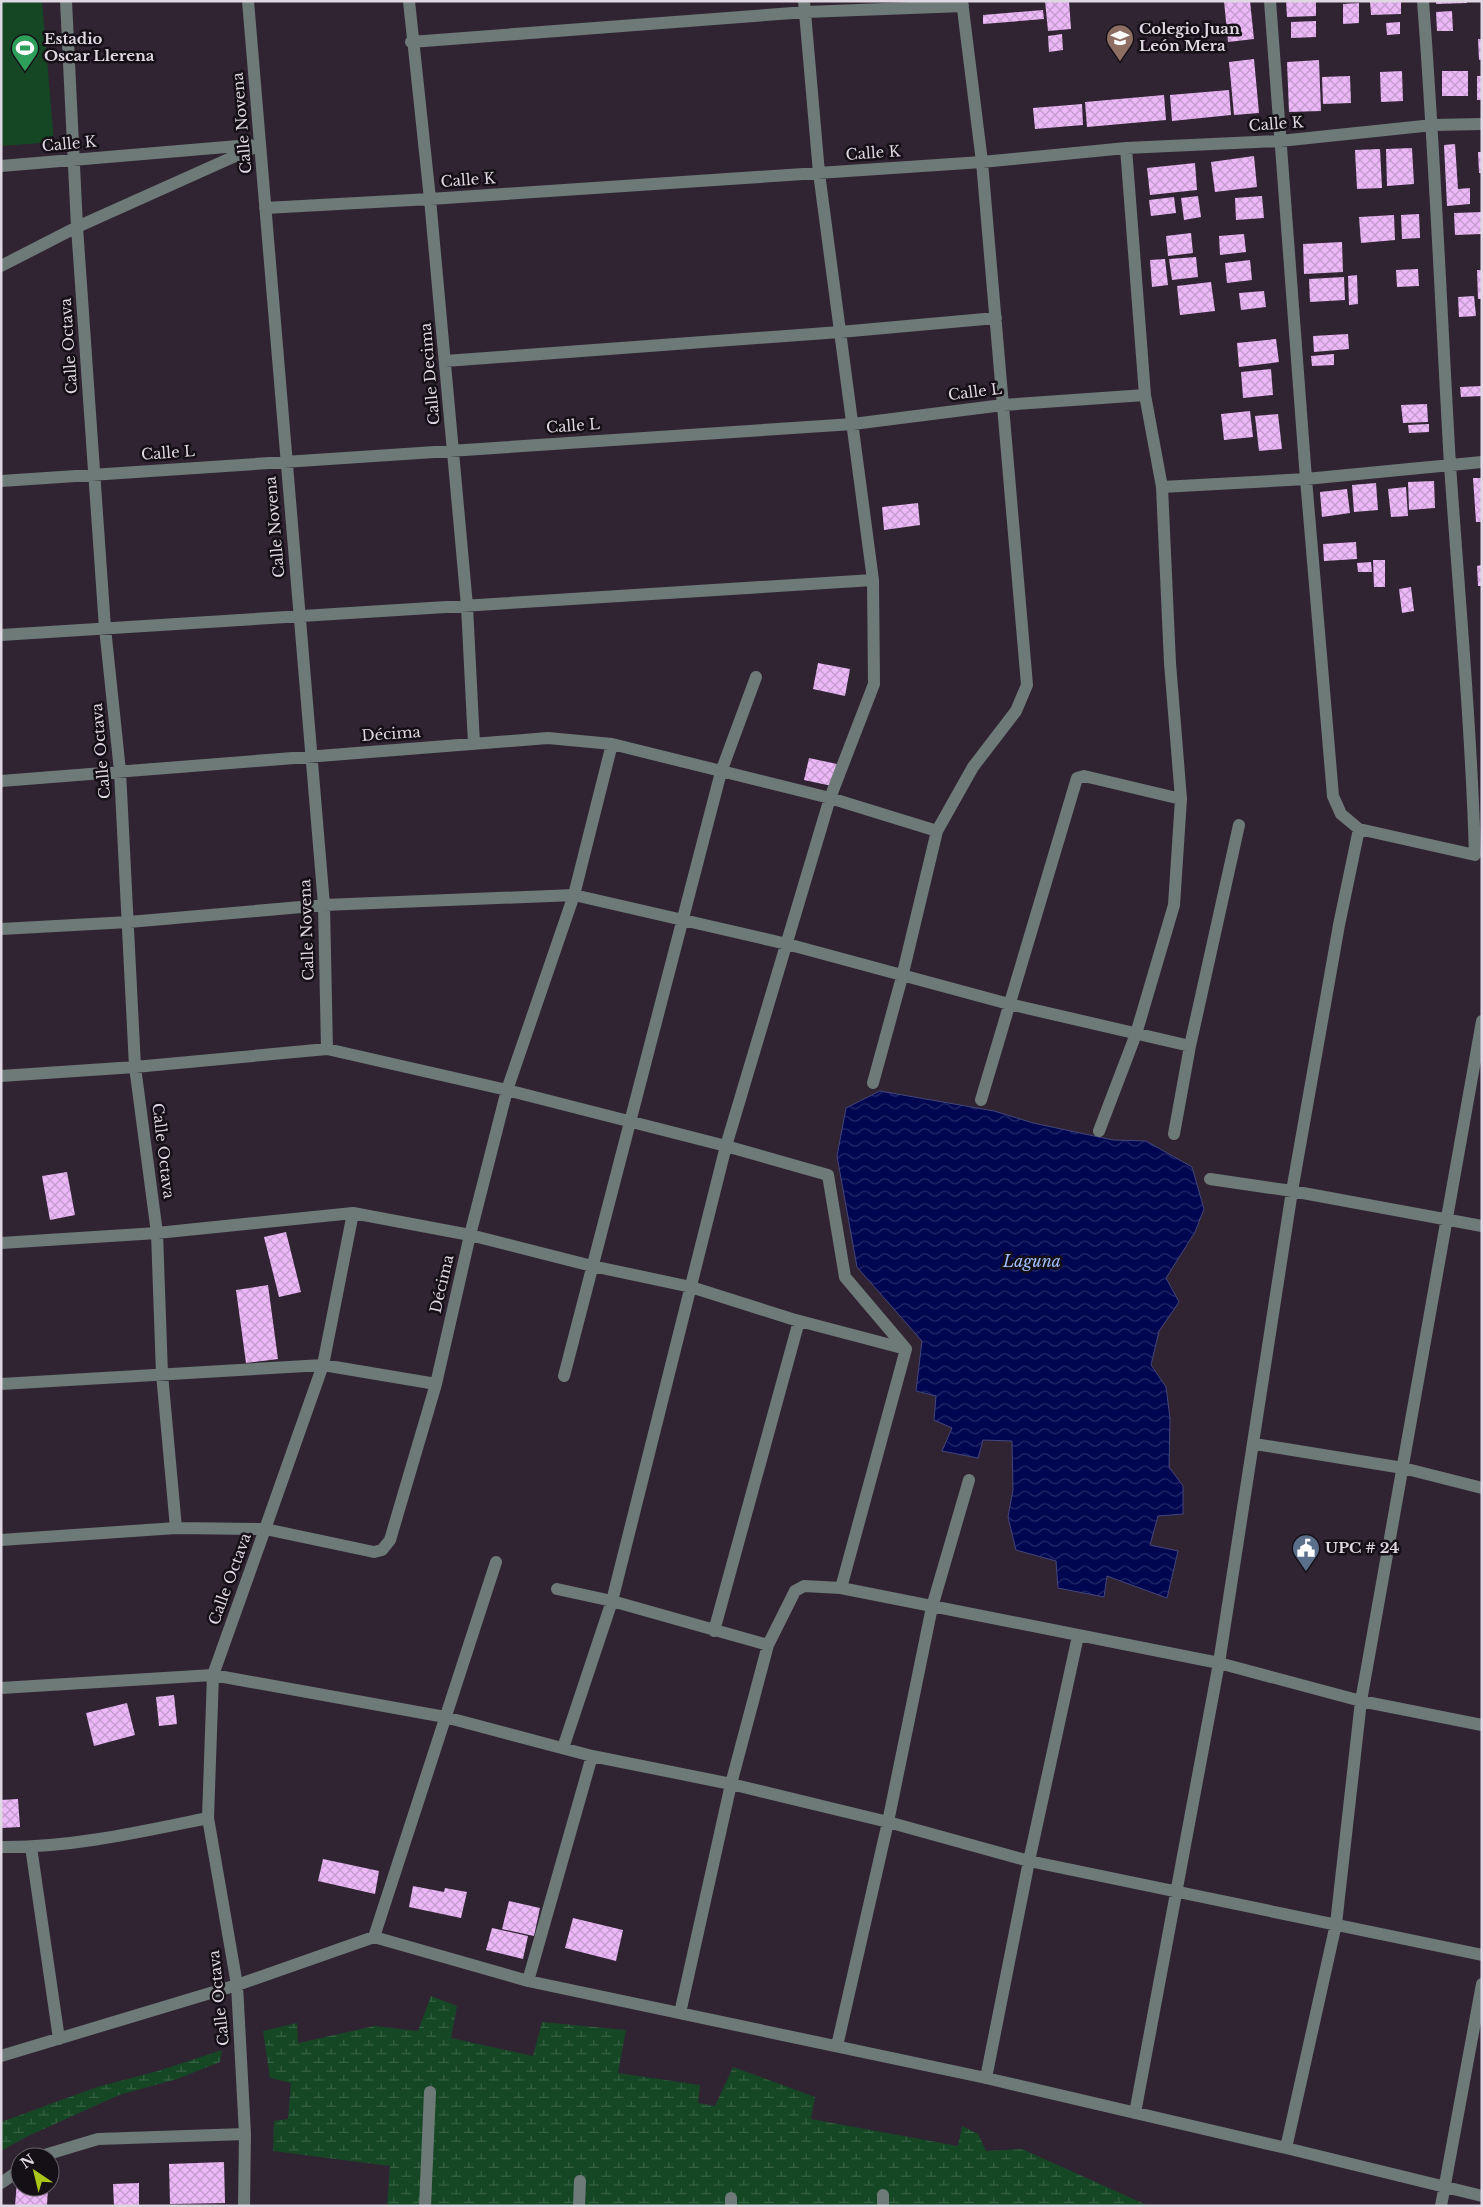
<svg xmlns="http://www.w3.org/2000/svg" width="1483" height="2207" viewBox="0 0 1483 2207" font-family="'Libre Baskerville',serif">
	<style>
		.wetland { fill: url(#wetland-marsh) }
		.park { fill: #154725 }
		.water { fill: url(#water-waves); stroke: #43457c }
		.building { fill: url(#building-cross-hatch) }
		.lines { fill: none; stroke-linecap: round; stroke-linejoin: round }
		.minor { stroke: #6e7a77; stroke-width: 12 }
		.labels { text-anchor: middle; stroke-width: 5; stroke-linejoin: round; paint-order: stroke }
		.poi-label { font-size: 15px; font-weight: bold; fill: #dfd7e1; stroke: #150f16; text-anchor: start }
		.street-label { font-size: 15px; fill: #dfd7e1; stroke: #150f16 }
		.water-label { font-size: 16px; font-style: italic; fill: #9fbefc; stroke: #150f16 }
	</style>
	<defs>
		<pattern id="wetland-marsh" width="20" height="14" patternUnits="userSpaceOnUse" patternTransform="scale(1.25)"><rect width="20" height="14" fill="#154725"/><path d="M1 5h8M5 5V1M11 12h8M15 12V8" fill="none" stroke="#376144"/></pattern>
		<pattern id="water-waves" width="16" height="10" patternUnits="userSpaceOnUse" patternTransform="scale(1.25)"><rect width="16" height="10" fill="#000650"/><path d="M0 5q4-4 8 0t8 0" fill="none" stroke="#252a69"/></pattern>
		<pattern id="building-cross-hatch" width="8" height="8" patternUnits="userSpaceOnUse" patternTransform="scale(1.25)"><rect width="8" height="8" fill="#ecb8f8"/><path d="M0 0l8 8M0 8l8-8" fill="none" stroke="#c29acb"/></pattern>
	</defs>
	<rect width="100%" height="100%" fill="#302433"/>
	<path class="wetland" d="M431,1996L457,2006L451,2038L533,2056L542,2022L626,2030L618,2073L700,2085L698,2103L715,2106L733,2067L815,2097L811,2119L958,2146L962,2126L978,2134L986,2151L1022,2149L1149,2206H387L390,2166L273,2151L274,2121L288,2119L291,2083L270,2078L263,2031L297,2023L298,2043L375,2026L418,2031Z
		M222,2050L220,2062L177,2079L119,2095L26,2137L1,2151V2122L97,2087L158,2071Z"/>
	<path class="park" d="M1,1H42L54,142L1,146Z"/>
	<path class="water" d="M880,1091L994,1111L1033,1123L1113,1140L1146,1141L1192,1167L1204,1209L1195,1232L1166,1278L1179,1302L1159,1331L1151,1365L1166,1387L1170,1418L1169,1467L1183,1486V1514L1158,1516L1150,1545L1178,1551L1167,1598L1107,1576L1104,1597L1058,1588L1056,1561L1016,1550L1008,1517L1013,1490L1012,1441L983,1440L978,1458L942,1451L952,1428L934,1420L936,1396L916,1391L922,1341L857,1267L837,1156L846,1108Z"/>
	<path class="building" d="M1045,1H1069L1071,29L1048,31Z
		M1224,1H1250L1254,39L1228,42Z
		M1286,1H1316V16L1287,17Z
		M1370,1H1401V14L1371,15Z
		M1436,1H1467V3L1436,4Z
		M1359,3V23L1343,24V4Z
		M1043,10L1044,19L983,24V15Z
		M1452,11L1453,31H1437L1436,12Z
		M1316,21V37L1291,38V22Z
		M1400,22V34L1387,35L1386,23Z
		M1062,34L1063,50L1049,52L1048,36Z
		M1478,39H1482V60H1479Z
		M1254,59L1259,113L1234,115L1229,62Z
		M1319,60L1321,111L1289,112L1287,62Z
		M1402,71L1403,101L1381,102L1380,72Z
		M1442,71H1468V96H1442Z
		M1350,76L1351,103L1323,104L1322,77Z
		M1477,76H1482V100H1477Z
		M1229,90L1231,115L1172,121L1170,95Z
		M1164,95L1166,120L1087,127L1085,102Z
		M1082,104L1083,125L1035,129L1033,108Z
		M1455,144L1458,189L1470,188V204L1447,206L1444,145Z
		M1412,148L1414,184L1387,186L1386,149Z
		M1380,149L1382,188L1357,189L1355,150Z
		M1478,152H1482V173H1479Z
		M1254,156L1257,187L1215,192L1211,162Z
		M1195,163L1197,190L1150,195L1147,168Z
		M1198,196L1201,217L1184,220L1181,198Z
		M1262,196L1264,218L1236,220L1235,198Z
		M1174,197L1176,213L1151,216L1149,200Z
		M1482,212V234L1455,235L1454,213Z
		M1419,214L1420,238L1402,239L1401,215Z
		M1394,215L1395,240L1361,243L1359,217Z
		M1191,233L1193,253L1168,256L1166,236Z
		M1244,234L1246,252L1220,255L1219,236Z
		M1342,242L1343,272L1304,274L1303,244Z
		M1196,257L1198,277L1172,280L1169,259Z
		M1165,259L1168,285L1152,287L1150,260Z
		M1250,260L1252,280L1227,283L1225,263Z
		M1418,269L1419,286L1397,287L1396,270Z
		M1477,270H1482V299H1478Z
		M1357,275L1358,304L1349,305L1348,276Z
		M1344,277L1345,300L1310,302L1309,279Z
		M1211,282L1215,311L1180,315L1177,286Z
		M1264,291L1266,307L1241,310L1239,293Z
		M1474,296L1476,316L1459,317L1458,297Z
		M1348,334L1349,349L1314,352L1313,336Z
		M1276,339L1279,362L1239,367L1237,343Z
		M1334,354V365L1312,366L1311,356Z
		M1271,369L1273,395L1243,398L1241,372Z
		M1482,386V396L1461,397L1460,387Z
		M1427,404L1428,422L1403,423L1401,405Z
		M1250,411L1253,437L1224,440L1221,414Z
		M1278,414L1282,449L1259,451L1255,416Z
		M1429,424V432L1409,433L1408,425Z
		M1473,478H1482V522H1476Z
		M1434,481L1435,508L1409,510L1408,482Z
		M1376,483L1378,510L1354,512L1352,485Z
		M1406,487L1408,516L1391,517L1388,489Z
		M1347,489L1350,513L1322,517L1320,492Z
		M918,503L920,525L884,530L882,507Z
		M1356,542L1357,559L1324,561L1323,544Z
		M1373,560H1385V587H1374Z
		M1371,562L1372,572H1358L1357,563Z
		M1482,565V586H1478L1477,566Z
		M1411,587L1414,611L1402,613L1399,589Z
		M818,663L850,669L845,696L813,689Z
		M809,758L837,764L832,786L804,780Z
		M67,1172L75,1215L50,1220L42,1176Z
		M286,1232L301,1292L279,1297L264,1237Z
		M268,1285L278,1359L246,1363L236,1290Z
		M174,1695L177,1724L159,1726L156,1697Z
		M127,1703L135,1735L94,1746L86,1713Z
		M18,1799L20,1827L1,1828V1800Z
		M323,1859L379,1871L375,1894L318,1881Z
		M413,1886L444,1892L445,1888L467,1892L461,1918L409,1907Z
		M509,1901L540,1908L534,1936L502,1929Z
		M573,1918L623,1930L616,1961L565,1948Z
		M492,1928L528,1936L523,1959L486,1950Z
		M224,2162L225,2203L170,2204L169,2164Z
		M17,2181H20V2187H48L47,2206H15Z
		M139,2183V2206H114L113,2184Z"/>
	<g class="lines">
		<path class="minor" d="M66,1L77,227L105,628L120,771L135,1067L157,1233L162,1374L176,1528L265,1529L213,1675L208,1818L237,1985L245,2134L244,2206
			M248,1L324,905L327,1049
			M409,1L430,199L467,606L474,744
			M1270,1L1306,479L1333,796L1341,814L1359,829L1475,855C1471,725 1459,595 1450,465C1441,310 1435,156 1423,1
			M411,42L806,12L963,6
			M1,166L250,145
			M265,208L430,199L982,162L1126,148L1280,141L1433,125L1482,124
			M1,266L77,227L260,145
			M445,361L840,332L996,318
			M1,481L853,424L1003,405L1145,395
			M1162,487L1306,479L1482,462
			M1,635L873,580
			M1,781L548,738L612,744L830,798L937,831L973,767L1016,711L1027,685L982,162L962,1
			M1,929L129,922L324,905L574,895L787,944L1009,1004L1190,1046
			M1,1076L135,1067L327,1049L507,1090L726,1146L828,1175L845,1277L906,1349
			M873,1083L902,977L937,831
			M981,1100L1077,778L1084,776L1181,799
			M1099,1131L1136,1034L1174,905L1181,799L1170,663L1162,487L1145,395L1126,148
			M1174,1134L1190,1046L1239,825
			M1210,1179L1292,1191L1482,1226
			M353,1213L323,1365L265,1529L374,1552L382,1550L390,1540L436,1384L470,1235L507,1090L574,895L612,744
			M1,1243L157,1233L353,1213L470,1235L592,1266L691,1287L792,1319L906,1349
			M564,1376L721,772L756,677
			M1,1384L323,1365L436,1384
			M1255,1444L1403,1468L1482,1488
			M1,1540L176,1528
			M841,1588L906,1349
			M557,1589L612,1601L768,1645
			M714,1631L799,1321
			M1,1688L213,1675L445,1717L592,1756L731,1784L888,1822L1029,1861L1482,1955
			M563,1748L612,1601L726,1146L830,798L874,684L873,580L819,173L804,1
			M1,1847C70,1848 140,1832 208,1818
			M31,1847L59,2039
			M374,1937L496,1562
			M528,1981L592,1756
			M680,2013L731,1784L768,1645L795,1591L804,1586L841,1588L1219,1663L1361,1701L1482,1725
			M837,2046L888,1822L932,1607L969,1480
			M1,2056L237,1985L374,1937L528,1981L986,2078L1286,2148L1482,2196
			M986,2078L1029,1861L1078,1636
			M1135,2113L1219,1663L1292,1191L1339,925L1359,829
			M1286,2148L1336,1924L1361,1701L1482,1021
			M38,2157L98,2139L245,2134
			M1,2183L20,2170
			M425,2206L430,2092
			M579,2206L580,2181
			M731,2206V2198
			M883,2206V2195
			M1441,2206L1482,1984"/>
	</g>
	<defs>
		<g id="university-pin" transform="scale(1.4375)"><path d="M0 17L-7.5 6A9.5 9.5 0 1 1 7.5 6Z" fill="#8d6e63" stroke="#150f16"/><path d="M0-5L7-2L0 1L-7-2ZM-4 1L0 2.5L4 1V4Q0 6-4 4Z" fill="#fff"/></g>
		<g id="stadium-pin" transform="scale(1.4375)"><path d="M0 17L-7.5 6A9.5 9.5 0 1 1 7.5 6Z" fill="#2e9e5b" stroke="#150f16"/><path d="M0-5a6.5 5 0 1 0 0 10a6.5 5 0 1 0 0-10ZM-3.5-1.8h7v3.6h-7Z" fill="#fff"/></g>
		<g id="civic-pin" transform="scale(1.4375)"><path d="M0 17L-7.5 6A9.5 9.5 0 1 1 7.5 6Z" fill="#5c6f8a" stroke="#150f16"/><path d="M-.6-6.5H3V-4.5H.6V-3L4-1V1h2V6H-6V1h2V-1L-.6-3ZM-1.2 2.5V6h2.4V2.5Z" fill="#fff"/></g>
	</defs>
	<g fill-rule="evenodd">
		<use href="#university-pin" x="1120" y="38"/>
		<use href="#stadium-pin" x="25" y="48"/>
		<use href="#civic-pin" x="1306" y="1548"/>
	</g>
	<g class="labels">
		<g class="poi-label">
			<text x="1139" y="34">Colegio Juan<tspan x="1139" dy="17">León Mera</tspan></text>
			<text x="44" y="44">Estadio<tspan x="44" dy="17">Oscar Llerena</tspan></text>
			<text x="1325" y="1553">UPC # 24</text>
		</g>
		<g class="street-label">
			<text transform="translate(242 123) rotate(-95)" y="5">Calle Novena</text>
			<text transform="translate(1276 124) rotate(-4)" y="5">Calle K</text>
			<text transform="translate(69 144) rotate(-5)" y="5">Calle K</text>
			<text transform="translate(873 153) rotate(-4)" y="5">Calle K</text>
			<text transform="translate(468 180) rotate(-4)" y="5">Calle K</text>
			<text transform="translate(69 346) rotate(-94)" y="5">Calle Octava</text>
			<text transform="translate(430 374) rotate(-95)" y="5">Calle Decima</text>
			<text transform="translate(975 392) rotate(-7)" y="5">Calle L</text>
			<text transform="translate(573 426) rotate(-4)" y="5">Calle L</text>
			<text transform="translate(168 453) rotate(-4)" y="5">Calle L</text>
			<text transform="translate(275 527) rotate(-95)" y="5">Calle Novena</text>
			<text transform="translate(391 734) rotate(-4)" y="5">Décima</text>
			<text transform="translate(101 751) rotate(-95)" y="5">Calle Octava</text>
			<text transform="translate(307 930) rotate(-92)" y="5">Calle Novena</text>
			<text transform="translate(163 1151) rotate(83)" y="5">Calle Octava</text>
			<text transform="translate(442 1284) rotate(-77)" y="5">Décima</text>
			<text transform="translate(230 1579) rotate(-70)" y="5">Calle Octava</text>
			<text transform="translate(219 1998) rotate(-96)" y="5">Calle Octava</text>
		</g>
		<g class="water-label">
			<text x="1032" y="1267">Laguna</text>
		</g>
	</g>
	<rect width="1483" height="2207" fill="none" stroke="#dfd7e1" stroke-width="5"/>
	<g transform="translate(35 2172) rotate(325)"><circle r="24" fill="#150f16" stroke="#665f67"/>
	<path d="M0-4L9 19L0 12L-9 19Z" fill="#aac718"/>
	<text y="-8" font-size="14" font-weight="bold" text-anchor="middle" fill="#dfd7e1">N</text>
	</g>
</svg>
